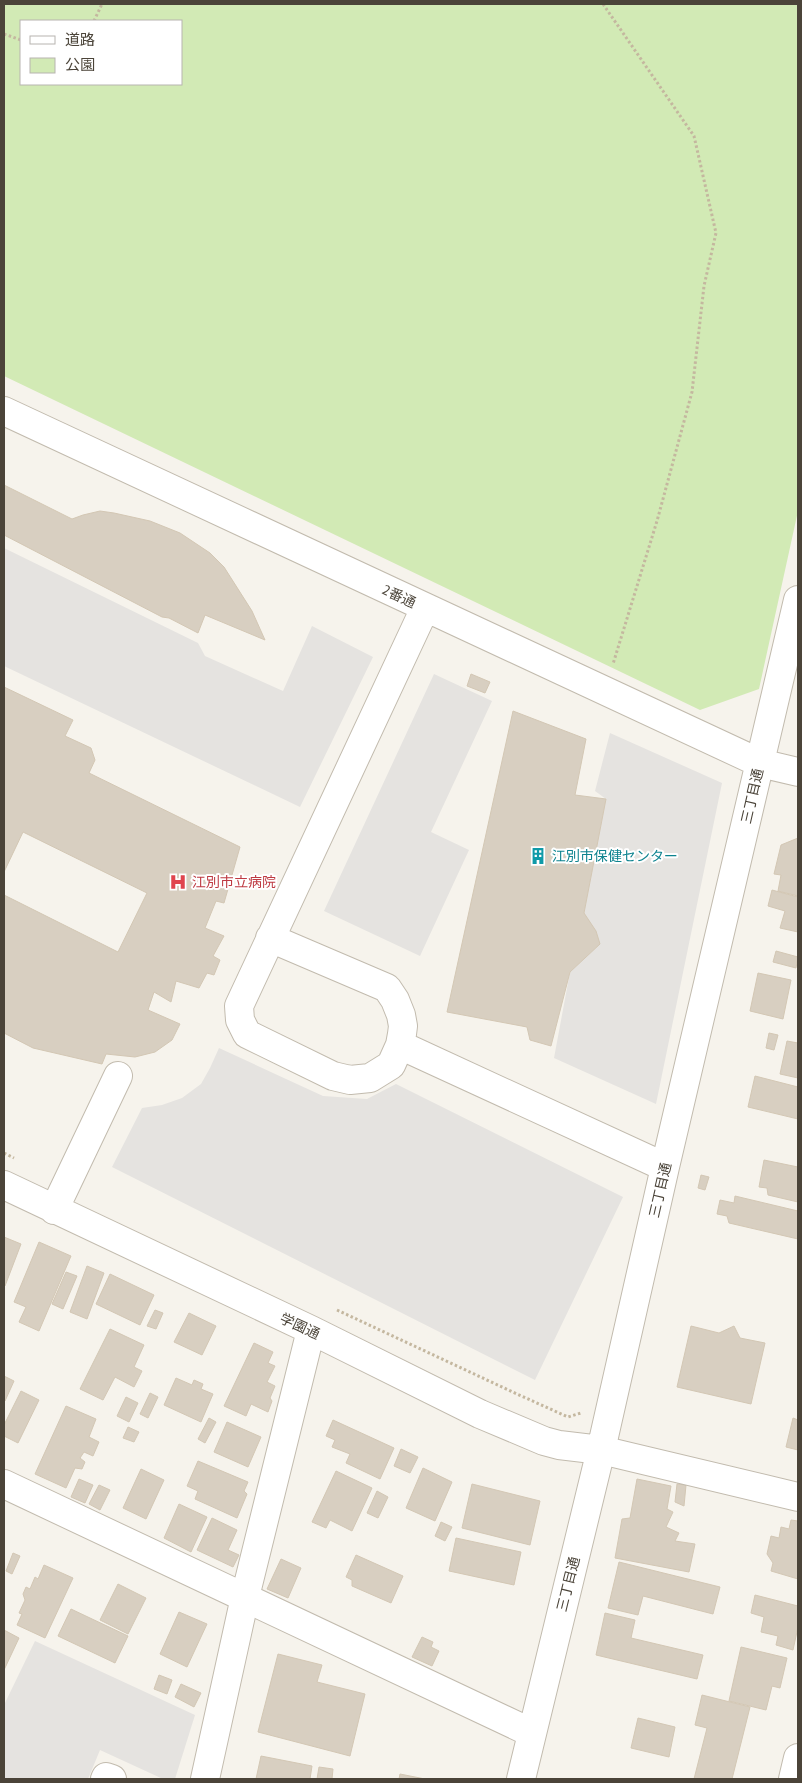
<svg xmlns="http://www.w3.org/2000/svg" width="802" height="1783" viewBox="0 0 802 1783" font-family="'PT Sans','Noto Sans JP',sans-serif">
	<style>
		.green { fill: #d2eab5; fill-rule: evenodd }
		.parking { fill: #e5e3e0 }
		.building { fill: #d8cfc1; stroke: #d3c7b4 }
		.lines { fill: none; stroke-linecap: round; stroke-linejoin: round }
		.minor-casing { stroke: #c2bbae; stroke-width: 30 }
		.path { stroke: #c4b79f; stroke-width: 3; stroke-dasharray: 2.5 2.5; stroke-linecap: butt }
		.minor { stroke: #fff; stroke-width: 28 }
		.labels { text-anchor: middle; stroke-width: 4; stroke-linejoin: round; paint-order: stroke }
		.street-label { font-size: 14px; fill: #4b4439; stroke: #fff }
		.culture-label { font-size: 14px; fill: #0d838f; stroke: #fff; text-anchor: start }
		.health-label { font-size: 14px; fill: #be3a42; stroke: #fff; text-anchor: start }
	</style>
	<rect width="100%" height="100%" fill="#f6f3ec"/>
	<path class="green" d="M4,4H798V511L759,689L700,710L4,376ZM21,21H181V84H21Z"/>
	<path class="parking" d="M4,548L198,643L205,656L283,691L312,626L373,657L300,807L4,666Z
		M434,674L492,701L431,832L469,850L420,956L324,911Z
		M610,733L722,783L656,1104L554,1058L570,972L600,944L584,913L606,799L595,791Z
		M219,1048L323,1096L367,1099L396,1084L623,1197L535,1380L112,1167L142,1108L162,1105L182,1098L201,1084L210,1068Z
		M35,1641L195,1715L175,1779H163L100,1750L88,1779H4V1705Z"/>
	<path class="building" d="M4,485L72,519L83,515L100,511L114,513L150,521L180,533L210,553L224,567L252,611L265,640L205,615L198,633L169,618L162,617L4,535Z
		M471,674L490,682L485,693L467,686Z
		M4,687L73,720L65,736L91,748L95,760L89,773L240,847L224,903L216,901L205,928L224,936L213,956L220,960L214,975L207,973L199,988L176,981L171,1002L154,992L148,1010L180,1024L172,1040L155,1052L135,1057L106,1054L102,1064L33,1048L4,1033V895L118,952L147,893L23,832L4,872Z
		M513,711L586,739L575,795L606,799L584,913L596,931L600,944L570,972L551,1046L530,1040L527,1027L447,1012Z
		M798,838V896L778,891L781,875L774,874L781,845Z
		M772,890L798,897V932L780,928L785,911L768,906Z
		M776,951L798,957L796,968L773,962Z
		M758,973L791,980L783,1019L750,1011Z
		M769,1033L778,1035L774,1050L766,1048Z
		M787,1041L798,1043V1078L780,1074Z
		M755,1076L798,1087V1119L748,1107Z
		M764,1160L798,1167V1202L768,1195L767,1188L759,1187Z
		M701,1175L709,1177L705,1190L698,1188Z
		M735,1196L798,1211V1239L729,1223L727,1216L717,1214L720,1200L734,1203Z
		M4,1237L21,1244L5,1286H4Z
		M39,1242L71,1256L39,1331L19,1322L26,1307L14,1302Z
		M87,1266L104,1273L87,1319L70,1312Z
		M66,1272L77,1276L63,1309L52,1304Z
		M110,1274L154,1295L140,1325L96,1304Z
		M155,1310L163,1313L156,1329L147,1326Z
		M189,1313L216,1326L202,1355L174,1342Z
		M691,1326L719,1333L734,1326L740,1338L765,1343L751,1404L677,1387Z
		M110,1329L144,1345L134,1367L142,1371L134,1387L115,1377L103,1400L80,1389Z
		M254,1343L273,1352L268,1363L275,1366L267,1382L275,1386L270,1398L272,1401L268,1412L251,1404L246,1416L224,1406Z
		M4,1376L14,1381L5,1401L4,1400Z
		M176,1378L192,1385L194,1380L203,1384L201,1389L213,1394L201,1422L164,1405Z
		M21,1391L39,1400L18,1443L4,1436V1425Z
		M150,1393L158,1397L148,1418L140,1414Z
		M126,1397L138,1403L129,1422L117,1416Z
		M66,1406L96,1419L89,1437L99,1442L93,1456L84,1452L80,1458L85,1462L82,1469L75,1468L66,1488L35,1474Z
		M209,1418L216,1422L205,1443L198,1439Z
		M793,1418L798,1420V1450L786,1447Z
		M333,1420L394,1448L380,1479L346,1463L350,1454L332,1447L335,1440L326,1436Z
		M227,1422L261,1437L248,1467L214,1452Z
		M128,1427L139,1432L134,1442L123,1438Z
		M401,1449L418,1457L410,1473L394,1466Z
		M198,1461L248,1482L244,1491L247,1494L237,1518L195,1499L198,1491L187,1486Z
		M423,1468L452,1482L435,1521L406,1508Z
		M141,1469L164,1480L146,1519L123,1508Z
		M336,1471L372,1488L352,1531L330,1520L326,1528L312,1522Z
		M79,1479L93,1485L85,1503L71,1497Z
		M637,1479L671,1486L667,1509L673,1512L666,1527L679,1533L675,1541L695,1544L689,1572L615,1558L622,1519L630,1518Z
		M472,1484L540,1501L530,1545L462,1528Z
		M677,1484L686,1485L684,1506L675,1502Z
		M99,1485L110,1490L100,1510L89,1504Z
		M377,1491L388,1497L378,1518L367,1513Z
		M179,1504L207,1517L191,1552L164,1538Z
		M212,1518L237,1530L228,1550L239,1555L233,1567L197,1550Z
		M791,1520L798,1521V1579L771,1571L773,1563L767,1554L771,1536L779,1538L781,1527L789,1529Z
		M441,1522L452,1527L445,1541L435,1536Z
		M456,1538L521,1552L514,1585L449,1571Z
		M13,1553L20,1556L12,1574L6,1571Z
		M356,1555L403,1576L391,1603L352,1586V1580L346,1577Z
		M281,1559L301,1568L288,1598L267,1589Z
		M619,1562L720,1587L713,1614L643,1596L638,1615L608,1608Z
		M44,1565L73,1578L45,1638L17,1625L22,1614L19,1613L25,1600L23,1594L26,1587L30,1589L35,1577L38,1579Z
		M118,1584L146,1598L128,1634L100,1620Z
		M755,1595L798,1606V1627L793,1650L776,1645L778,1636L761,1632L764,1617L751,1613Z
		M71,1609L128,1636L115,1663L58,1636Z
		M179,1612L207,1624L187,1667L160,1654Z
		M605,1613L635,1620L631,1638L703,1655L697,1679L596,1655Z
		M4,1630L19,1638L4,1670Z
		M422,1637L433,1642L431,1647L439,1651L432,1666L412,1657Z
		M741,1647L787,1658L780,1688L772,1686L766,1710L729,1701Z
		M278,1654L322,1665L317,1682L365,1694L350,1756L258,1732Z
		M159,1675L172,1680L167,1694L154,1689Z
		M181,1684L201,1693L194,1707L175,1697Z
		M702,1695L750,1707L732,1779H694L707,1728L695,1725Z
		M638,1718L675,1727L669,1757L631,1748Z
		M261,1756L312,1766L310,1779H256Z
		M319,1767L333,1769L332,1779H317Z
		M400,1774L425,1779H399Z"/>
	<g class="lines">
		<g class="minor-casing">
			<path id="minor" d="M4,411L760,763L798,772
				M270,938L387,988L395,1000L401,1015L403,1026L402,1034L400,1045L391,1065L370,1078L350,1080L333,1076L247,1034L240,1020L239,1006L425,608
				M400,1045L665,1167
				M4,1185L311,1330L480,1414L544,1441L559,1445L601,1450L798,1497
				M54,1210L118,1076
				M4,1484L532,1733
				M105,1779L106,1777L112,1779
				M205,1779L245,1597L311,1330
				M521,1779L601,1450L665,1167L798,600
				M793,1779L798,1758"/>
		</g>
		<path class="path" d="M603,4L694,136L716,233L704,286L692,392L657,521L613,664
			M94,21L102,4
			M4,34L21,40
			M4,1153L14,1158
			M337,1310L517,1394L568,1417L581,1413"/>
		<use href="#minor" class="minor"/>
	</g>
	<defs>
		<g id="building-bare" transform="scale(1.35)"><path d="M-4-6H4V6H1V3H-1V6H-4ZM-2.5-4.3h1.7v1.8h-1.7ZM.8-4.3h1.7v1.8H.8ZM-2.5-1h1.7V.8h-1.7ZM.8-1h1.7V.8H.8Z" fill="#0f9aa8" stroke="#fff" stroke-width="2.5" paint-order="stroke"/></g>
		<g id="hospital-bare" transform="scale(1.35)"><path d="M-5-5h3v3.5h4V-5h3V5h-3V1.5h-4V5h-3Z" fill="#e0444e" stroke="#fff" stroke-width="2.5" paint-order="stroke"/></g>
	</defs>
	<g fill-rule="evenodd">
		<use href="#building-bare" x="538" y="856"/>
		<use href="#hospital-bare" x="178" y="882"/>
	</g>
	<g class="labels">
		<g class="street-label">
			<text transform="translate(399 596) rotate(25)" y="5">2番通</text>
			<text transform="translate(752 796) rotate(-77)" y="5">三丁目通</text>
			<text transform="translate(660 1190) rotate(-77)" y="5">三丁目通</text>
			<text transform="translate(300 1326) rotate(25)" y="5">学園通</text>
			<text transform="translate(568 1584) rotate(-76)" y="5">三丁目通</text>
		</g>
		<g class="culture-label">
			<text x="552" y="861">江別市保健センター</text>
		</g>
		<g class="health-label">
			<text x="192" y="887">江別市立病院</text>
		</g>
	</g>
	<rect width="802" height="1783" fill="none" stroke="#4b4439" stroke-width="10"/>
	<rect x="20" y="20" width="162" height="65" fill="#ffffff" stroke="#b7b4b0"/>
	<rect x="30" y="36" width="25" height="8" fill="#ffffff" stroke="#b7b4b0"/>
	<text x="65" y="45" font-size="15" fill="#4b4439">道路</text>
	<rect x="30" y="58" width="25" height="15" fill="#d2eab5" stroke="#b7b4b0"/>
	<text x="65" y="70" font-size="15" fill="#4b4439">公園</text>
</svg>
